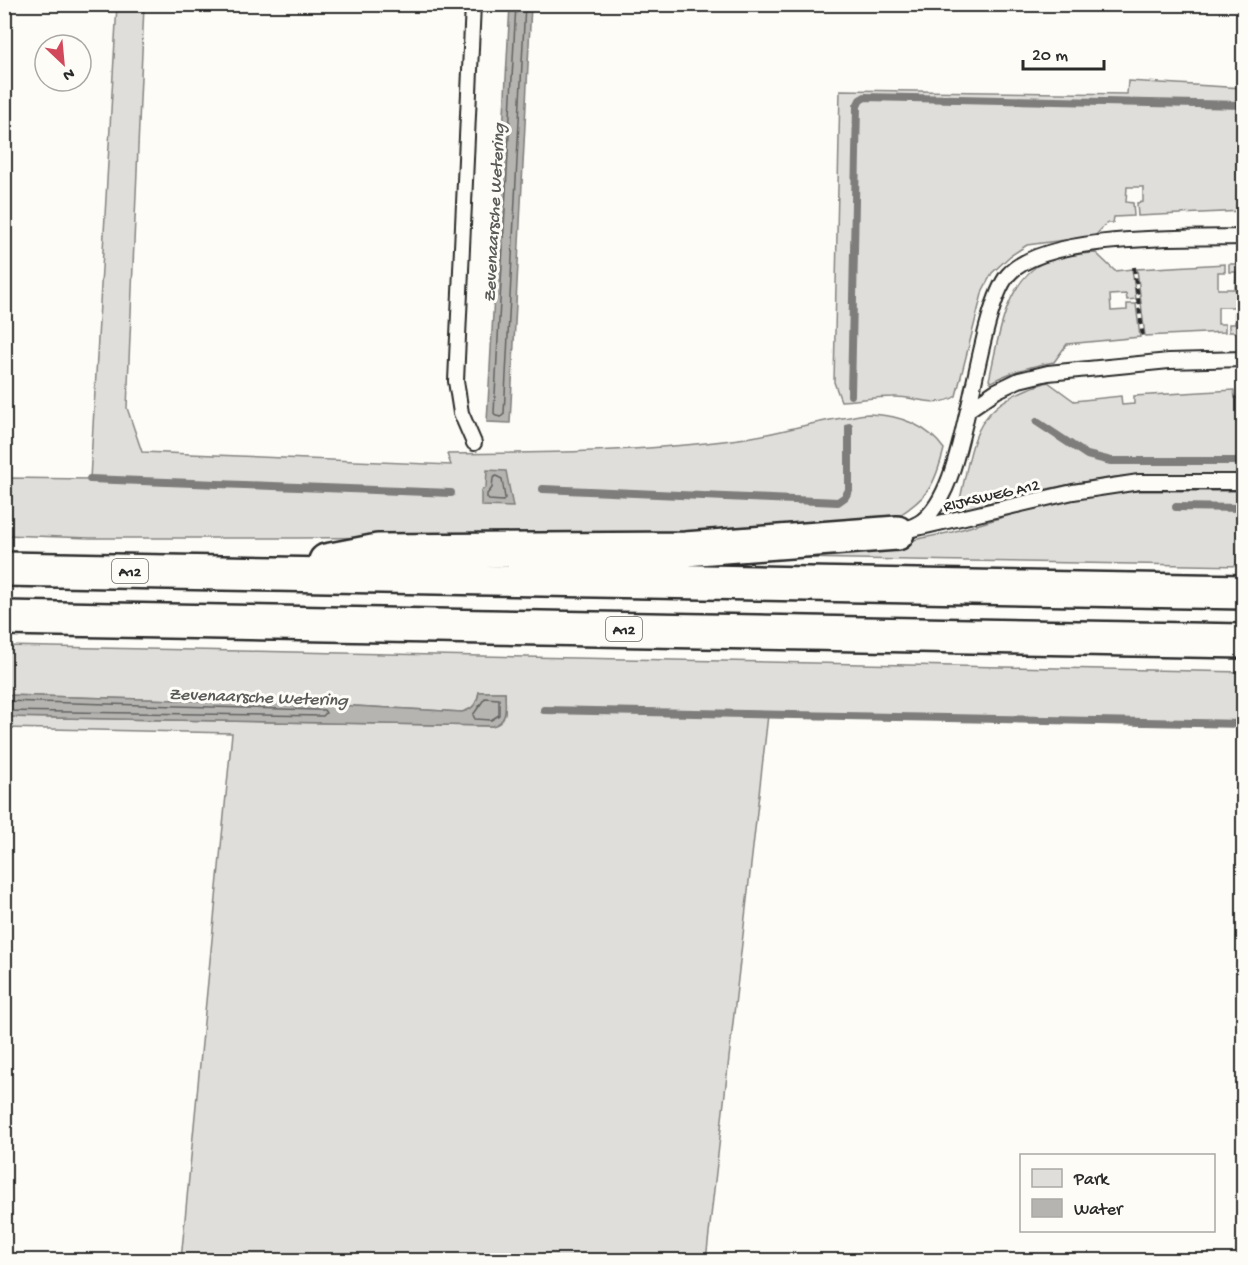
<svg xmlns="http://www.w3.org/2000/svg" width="1248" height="1265" viewBox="0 0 1248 1265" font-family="'Gochi Hand',sans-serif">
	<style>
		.green { fill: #dfdeda; stroke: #858482; stroke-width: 1.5 }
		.water { fill: #b5b4b1; stroke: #7e7d7b; stroke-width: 1.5 }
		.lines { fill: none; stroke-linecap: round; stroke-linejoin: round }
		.shore { stroke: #626261; stroke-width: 1.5 }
		.stream { stroke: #7e7d7b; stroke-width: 8 }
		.service-casing { stroke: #2b2b2b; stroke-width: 18 }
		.motorway-casing { stroke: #2b2b2b; stroke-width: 38 }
		.path { stroke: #2b2b2b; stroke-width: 4; stroke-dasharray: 6 4.5; stroke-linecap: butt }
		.service { stroke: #fdfcf7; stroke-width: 14 }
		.motorway { stroke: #fdfcf7; stroke-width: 33 }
		.labels { text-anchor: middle; stroke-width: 6; stroke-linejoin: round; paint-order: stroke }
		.shield { fill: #fdfcf7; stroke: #6a6a68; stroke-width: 1.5 }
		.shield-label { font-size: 15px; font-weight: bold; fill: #2b2b2b }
		.street-label { font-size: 16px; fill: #2b2b2b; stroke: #fdfcf7 }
		.water-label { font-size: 18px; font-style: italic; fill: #5b5b5a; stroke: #fdfcf7 }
	</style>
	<rect width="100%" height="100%" fill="#fdfcf7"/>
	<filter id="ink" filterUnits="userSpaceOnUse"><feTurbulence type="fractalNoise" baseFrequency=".0167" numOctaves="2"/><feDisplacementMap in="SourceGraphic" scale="12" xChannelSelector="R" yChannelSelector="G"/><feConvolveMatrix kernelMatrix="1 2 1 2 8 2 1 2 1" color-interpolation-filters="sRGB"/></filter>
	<g filter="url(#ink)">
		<path class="green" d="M117,5H144L127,408L142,452L451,465L447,454C545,453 642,452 739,439C774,435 807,423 842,418C851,417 860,414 869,414C900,415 926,424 944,449C935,485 928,498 895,518L758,535L296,538H90L5,535V478L90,479Z
			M1128,81L1243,88V211L1138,216L1137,203L1143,202V187H1127L1126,202L1133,203L1134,216L1114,217L1113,223H1107L1095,236L1027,245L1010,256L992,273L983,290L956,396C938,409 914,396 893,397C876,397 858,400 841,401L834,382L840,90L1127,94Z
			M1096,253L1115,271L1132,269L1136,299L1127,300L1126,294L1110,295L1111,311L1127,310V304H1136L1140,337L1067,344L1054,362C1031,366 1012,371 991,382L989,380C998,342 1003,290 1037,266C1053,254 1078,254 1096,253Z
			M1225,264V272H1218V289H1235L1236,272H1229V264H1243V332H1229V324H1235V307H1218V324H1225V332L1145,336L1137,269Z
			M1048,382L1074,401L1121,396L1122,405L1134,404V396L1234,390L1235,398H1243V475C1197,474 1148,472 1102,479C1054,486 1006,498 959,511L958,508C975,437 970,405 1048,382Z
			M1126,491H1243V566L738,557L908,541L952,532L1038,507L1084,497Z
			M5,646L1243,672L1244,724L768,715L706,1260H181L232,733L5,728V717L492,726C509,722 505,707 505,692H479C477,703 474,709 462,712L318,704L5,695Z"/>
		<path class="water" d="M510,5H531L510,423L487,422Z
			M487,470L506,471L513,507L481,506V491L486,487Z
			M479,692H505C505,706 509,722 492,726L5,717V695L318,704L462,712C474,709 477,703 479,692Z"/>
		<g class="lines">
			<path class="shore" d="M516,4L494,413L496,416L501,417L504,414L525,4
				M496,476L502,479L505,498L503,501L489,500L487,498V494L492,488L493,478Z
				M485,698L499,699V715L491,720L475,719L473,715Z
				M4,701L318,710H324L326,713L323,716L4,711"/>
			<path class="stream" d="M851,395L857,106L860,100L865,97L1244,105
				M1037,422L1087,455L1111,461H1244
				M90,479L451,493
				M543,489L838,502L845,497L849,490V427
				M1176,507L1244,508
				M544,710L1244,724"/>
			<g class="service-casing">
				<path id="service" d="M473,4L456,381L461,413L474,443
					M968,410C976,378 989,297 1008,275C1045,233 1189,238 1244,237
					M913,529L1073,492L1139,482H1244
					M897,533C905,529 915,526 922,521C950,500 960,442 968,410L996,391L1019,380L1048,373L1169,361L1244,359"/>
			</g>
			<g class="motorway-casing">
				<path id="motorway" d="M326,561L378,551L685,549L897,533
					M4,569L1244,592
					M4,618L1244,641"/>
			</g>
			<path class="path" d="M1134,267L1143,338"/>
			<use href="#service" class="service"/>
			<use href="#motorway" class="motorway"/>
		</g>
	</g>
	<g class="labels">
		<g class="shield">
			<rect x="112" y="559" width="36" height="24" rx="4.5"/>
			<rect x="606" y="617" width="36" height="24" rx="4.5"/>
		</g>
		<g class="shield-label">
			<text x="130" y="576">A12</text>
			<text x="624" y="634">A12</text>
		</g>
		<g class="street-label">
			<text transform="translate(991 494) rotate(-13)" y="6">RIJKSWEG A12</text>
		</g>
		<g class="water-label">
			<text transform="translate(493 213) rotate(-87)" y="6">Zevenaarsche Wetering</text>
			<text transform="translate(258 696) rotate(2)" y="6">Zevenaarsche Wetering</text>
		</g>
	</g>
	<rect width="1248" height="1265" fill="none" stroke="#fdfcf7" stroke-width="24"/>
	<rect x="12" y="12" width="1224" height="1241" fill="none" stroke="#2b2b2b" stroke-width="2" filter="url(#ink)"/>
	<rect x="1020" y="1154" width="195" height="78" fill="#fdfcf7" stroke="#a9a8a5" stroke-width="1.5"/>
	<rect x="1032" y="1169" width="30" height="18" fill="#dfdeda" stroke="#a9a8a5" stroke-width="1.5"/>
	<text x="1074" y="1184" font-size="18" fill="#2b2b2b">Park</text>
	<rect x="1032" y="1199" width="30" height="18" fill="#b5b4b1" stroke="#a9a8a5" stroke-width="1.5"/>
	<text x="1074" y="1214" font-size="18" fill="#2b2b2b">Water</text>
	<g transform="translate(63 63) rotate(154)"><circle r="28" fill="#fdfcf7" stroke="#a9a8a5" stroke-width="1.5"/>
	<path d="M0-4.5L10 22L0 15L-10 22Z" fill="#d1495b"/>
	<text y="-9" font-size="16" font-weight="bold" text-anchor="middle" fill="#2b2b2b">N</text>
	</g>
	<path d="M1023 60v9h81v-9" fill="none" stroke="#2b2b2b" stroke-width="3"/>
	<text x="1032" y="60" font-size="18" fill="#2b2b2b" stroke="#fdfcf7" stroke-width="4.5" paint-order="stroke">20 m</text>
</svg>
